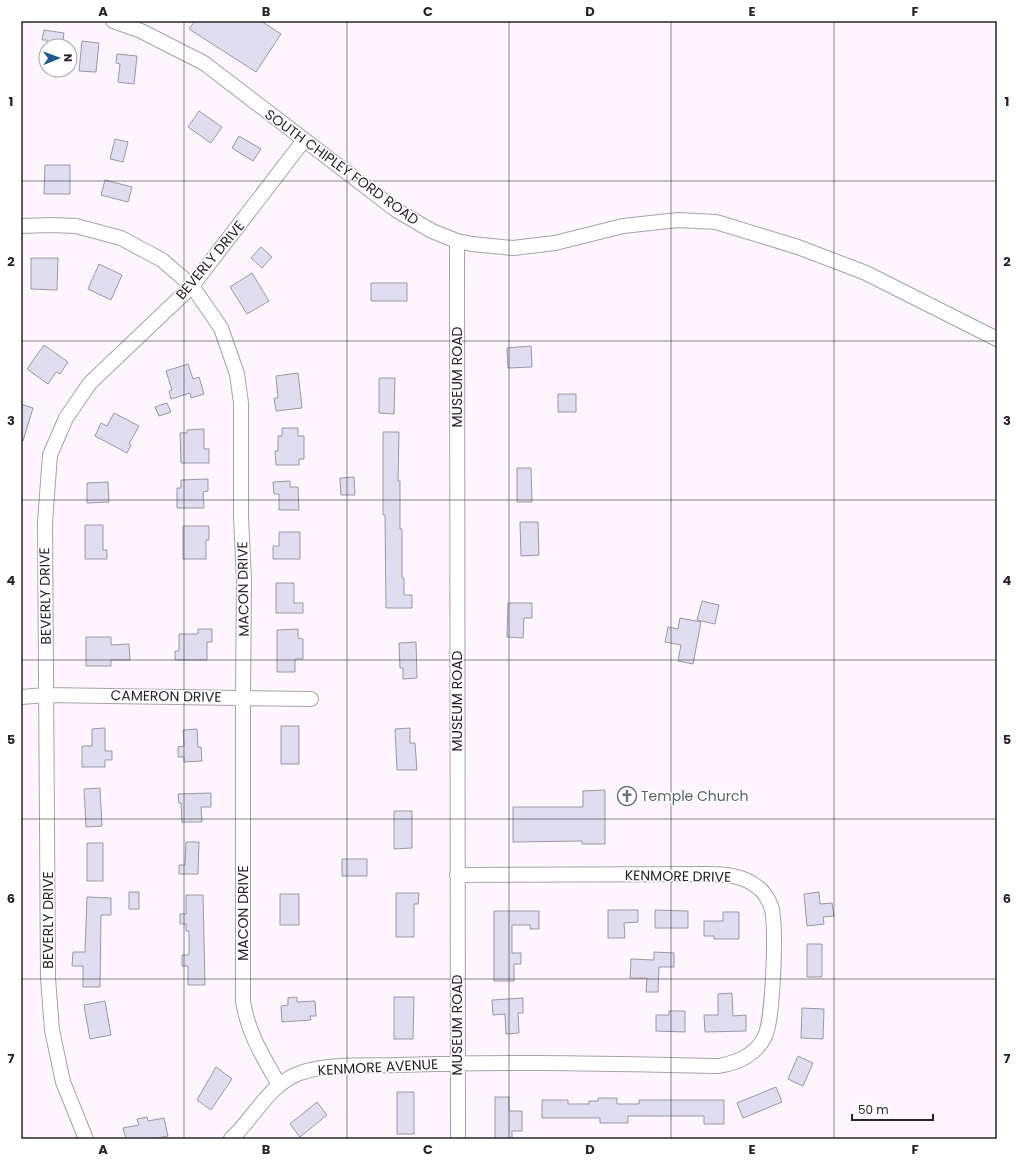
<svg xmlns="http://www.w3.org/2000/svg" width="1018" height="1160" viewBox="0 0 1018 1160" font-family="Poppins,sans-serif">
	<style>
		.building { fill: #e0ddf0; stroke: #9a97a9 }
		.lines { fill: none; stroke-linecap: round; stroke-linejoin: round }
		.minor-casing { stroke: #ad9fad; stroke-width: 16 }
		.minor { stroke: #fff; stroke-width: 14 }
		.grid { fill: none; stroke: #292329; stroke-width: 1; stroke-opacity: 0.55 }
		.labels { text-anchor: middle; stroke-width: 3; stroke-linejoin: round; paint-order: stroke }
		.street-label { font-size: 14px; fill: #292329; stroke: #fff }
		.worship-label { font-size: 14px; fill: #5b616d; stroke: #fff; text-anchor: start }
		.neatline { fill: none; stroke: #292329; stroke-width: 1.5 }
		.grid-label { font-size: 13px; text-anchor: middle; font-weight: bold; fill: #292329 }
	</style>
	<rect width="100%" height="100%" fill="#fff5fe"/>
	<path class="building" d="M195,21H261L281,34L256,72L189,29Z
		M44,30L64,33L62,46H46L47,40H42Z
		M82,41L99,43L96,72L79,71Z
		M117,54L137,56L134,84L118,82L120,64L116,63Z
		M199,111L222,127L211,143L188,127Z
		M239,136L261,149L253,161L232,148Z
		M115,139L128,142L123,162L110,159Z
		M45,165H70V194H44Z
		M105,180L132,187L128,202L101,195Z
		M261,247L272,257L262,268L251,258Z
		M31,258H58L57,290L31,289Z
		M99,264L122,275L111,300L88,289Z
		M252,273L269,301L247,314L230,287Z
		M371,283H407V301H371Z
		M44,345L68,362L60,374L56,372L48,384L27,369Z
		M531,346L532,367L508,368L507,348Z
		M188,364L193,379L199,377L204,394L191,398L190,393L171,399L169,391L172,390L166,371Z
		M298,373L302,408L276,411L274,398H278L276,376Z
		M379,378H395L394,414L379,413Z
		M558,394H576V412H558Z
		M167,403L171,412L159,416L155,407Z
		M21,404L33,408L23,441H21Z
		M114,413L139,426L129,444L131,445L127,453L95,436L101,423L107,426Z
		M282,428H298V436H304V459H299V465H276L275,451H278V436H282Z
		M204,429V449H209V463H181L180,433H187V430Z
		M383,432H399L398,481H400V529H402V578H404V595H412V608H386L385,515H383Z
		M517,468H531L532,502H517Z
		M354,477L355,495H341L340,478Z
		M208,479V491L203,492L204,508H177V488H181V480Z
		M290,481V487H298L299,510H279V494H274L273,482Z
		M108,482L109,502L87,503V483Z
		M520,522H538L539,555L521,556Z
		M85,525H103V550H107V559H85Z
		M183,526H209V540H206V559H183Z
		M279,532H300V559H273V546H279Z
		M276,583H294V603H303V613H276Z
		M702,601L719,605L715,624L697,620Z
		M508,603H532V618H524L523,638L507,637Z
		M680,618L701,622L693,664L678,661L681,645L665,642L668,627L678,629Z
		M198,629H212V642H207V660H175V651H179V634H198Z
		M298,629V638L303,639V659H295V672H277V630Z
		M86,637H111V645L129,644L130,660H111V666H86Z
		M416,642L417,678L403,679V668H400L399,643Z
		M281,726H299V764H281Z
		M105,728V751H112V760H105V767H82V746H92V729Z
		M410,728V743H415L417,770H397L395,729Z
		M197,729L198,747H201L202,761L184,762V757H178V747L184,746L183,730Z
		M100,788L102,826L86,827L84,789Z
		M605,790V844H582V841L513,842V807H583V791Z
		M211,793V807H201L202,822H182L181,803H179L178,794Z
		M394,811H412V848L394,849Z
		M186,842H199L198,874H179V865H185Z
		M87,843H103V881H87Z
		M342,859H367V876H342Z
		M129,892H139V909H129Z
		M819,892L820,904L832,903L834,916L823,917L824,924L807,926L804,894Z
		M396,893H419L418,904H414V937H396Z
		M280,894H299V925H280Z
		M186,895H203L205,985H188V966H182V955H189V931H186V924H180V914H186Z
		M87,897L111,898V915H101L100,987H83V966H72L73,952H85Z
		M608,910H638V922L624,923L625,938H608Z
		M655,910L688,911V928H655Z
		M494,911H539V929H530V925H512V953H521V964H514V981H494Z
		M723,912H739V939H714V936H704V921H723Z
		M807,944H822V977H807Z
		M654,952L674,953V967H659L658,992H646L647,978H630L631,959L654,960Z
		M732,993L733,1016L746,1015V1031L705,1032L704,1015H718V994Z
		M297,997V1002L315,1001L316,1016H310L311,1020L282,1022L281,1006L288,1005V998Z
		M394,997H414L413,1039H394Z
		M523,998V1013H518L519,1033L506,1034L505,1014L493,1015L492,1000Z
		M105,1001L111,1035L90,1039L84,1005Z
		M802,1008L824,1009L823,1039L801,1038Z
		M669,1011H685V1032L656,1031V1015H669Z
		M798,1056L813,1063L803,1086L788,1079Z
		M216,1067L232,1079L211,1110L197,1100Z
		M776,1087L782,1102L743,1118L737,1103Z
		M397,1092H414V1134H397Z
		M495,1097H509V1111H522V1131H512V1139H495Z
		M598,1098H617V1104H639V1100H724V1124H704V1116H628V1123H600V1118H542V1100H568V1104H589V1101H598Z
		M317,1102L327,1115L300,1137L290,1124Z
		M147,1117L148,1121L164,1118L168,1136L152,1139H126L123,1128L139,1125L137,1119Z"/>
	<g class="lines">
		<g class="minor-casing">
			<path id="minor" d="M113,21L141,31L204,63L396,210L432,231L457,241L472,244L513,248L555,243L623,226L678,220L716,222L798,247L866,273L997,339
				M21,226L51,225L76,226L121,238L162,260L192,286L221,328L237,374L241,403V518L244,580L243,697V1001C248,1034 263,1056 279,1085
				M457,241L458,1139
				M21,697L46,695L311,699
				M86,1139L63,1082L52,1030L48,978L45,522L50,455L66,418L90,383L192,286L304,140
				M231,1139C254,1118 269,1084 300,1073C329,1063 368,1066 399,1065C506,1061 613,1064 719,1066C739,1062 756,1055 765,1036C773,1020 777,924 771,906C769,901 764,892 760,889C744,875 725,874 705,874L457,875"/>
		</g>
		<use href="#minor" class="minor"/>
	</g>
	<path class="grid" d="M184,21V1139M347,21V1139M509,21V1139M671,21V1139M834,21V1139M21,181H997M21,341H997M21,500H997M21,660H997M21,819H997M21,979H997"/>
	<defs>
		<g id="church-ring" transform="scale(1)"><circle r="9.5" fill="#fff" stroke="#6b7280" stroke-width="1.5"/><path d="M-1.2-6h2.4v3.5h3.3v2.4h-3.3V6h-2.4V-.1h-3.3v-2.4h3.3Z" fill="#6b7280"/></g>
	</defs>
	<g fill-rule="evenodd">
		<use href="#church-ring" x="627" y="796"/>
	</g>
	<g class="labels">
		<g class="street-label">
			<text transform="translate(342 167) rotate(36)" y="5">SOUTH CHIPLEY FORD ROAD</text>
			<text transform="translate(210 260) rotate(-50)" y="5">BEVERLY DRIVE</text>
			<text transform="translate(457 377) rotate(-90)" y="5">MUSEUM ROAD</text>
			<text transform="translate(243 589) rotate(-91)" y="5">MACON DRIVE</text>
			<text transform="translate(45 596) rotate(-91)" y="5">BEVERLY DRIVE</text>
			<text transform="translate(166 696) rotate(1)" y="5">CAMERON DRIVE</text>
			<text transform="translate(457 701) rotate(-90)" y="5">MUSEUM ROAD</text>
			<text transform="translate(678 876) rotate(1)" y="5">KENMORE DRIVE</text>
			<text transform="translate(243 913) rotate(-90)" y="5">MACON DRIVE</text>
			<text transform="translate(48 920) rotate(-90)" y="5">BEVERLY DRIVE</text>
			<text transform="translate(457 1025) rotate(-90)" y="5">MUSEUM ROAD</text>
			<text transform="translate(378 1067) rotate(-3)" y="5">KENMORE AVENUE</text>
		</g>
		<g class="worship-label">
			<text x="641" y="801">Temple Church</text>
		</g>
	</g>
	<rect width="1018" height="1160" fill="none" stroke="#ffffff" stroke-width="44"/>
	<g transform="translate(58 58) rotate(89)"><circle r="19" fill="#ffffff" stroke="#a9a7a9"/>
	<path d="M0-3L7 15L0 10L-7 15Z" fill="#1c5a90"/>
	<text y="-6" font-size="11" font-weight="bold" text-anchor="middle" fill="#292329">N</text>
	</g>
	<path d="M852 1114v6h81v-6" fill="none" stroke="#292329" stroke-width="2"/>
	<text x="858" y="1114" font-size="12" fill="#292329" stroke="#ffffff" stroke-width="3" paint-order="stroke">50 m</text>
	<rect x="22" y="22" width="974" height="1116" class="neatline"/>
	<g class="grid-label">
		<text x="103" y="16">A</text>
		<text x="266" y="16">B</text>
		<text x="428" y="16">C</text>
		<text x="590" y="16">D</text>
		<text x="752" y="16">E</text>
		<text x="915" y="16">F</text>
		<text x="11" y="106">1</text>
		<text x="1007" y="106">1</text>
		<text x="11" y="266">2</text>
		<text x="1007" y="266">2</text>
		<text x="11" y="425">3</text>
		<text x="1007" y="425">3</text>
		<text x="11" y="585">4</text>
		<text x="1007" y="585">4</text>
		<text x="11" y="744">5</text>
		<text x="1007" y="744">5</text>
		<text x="11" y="903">6</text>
		<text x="1007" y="903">6</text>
		<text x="11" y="1063">7</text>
		<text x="1007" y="1063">7</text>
		<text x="103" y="1154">A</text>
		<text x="266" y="1154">B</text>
		<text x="428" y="1154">C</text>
		<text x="590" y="1154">D</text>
		<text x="752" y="1154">E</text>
		<text x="915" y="1154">F</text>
	</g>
</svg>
